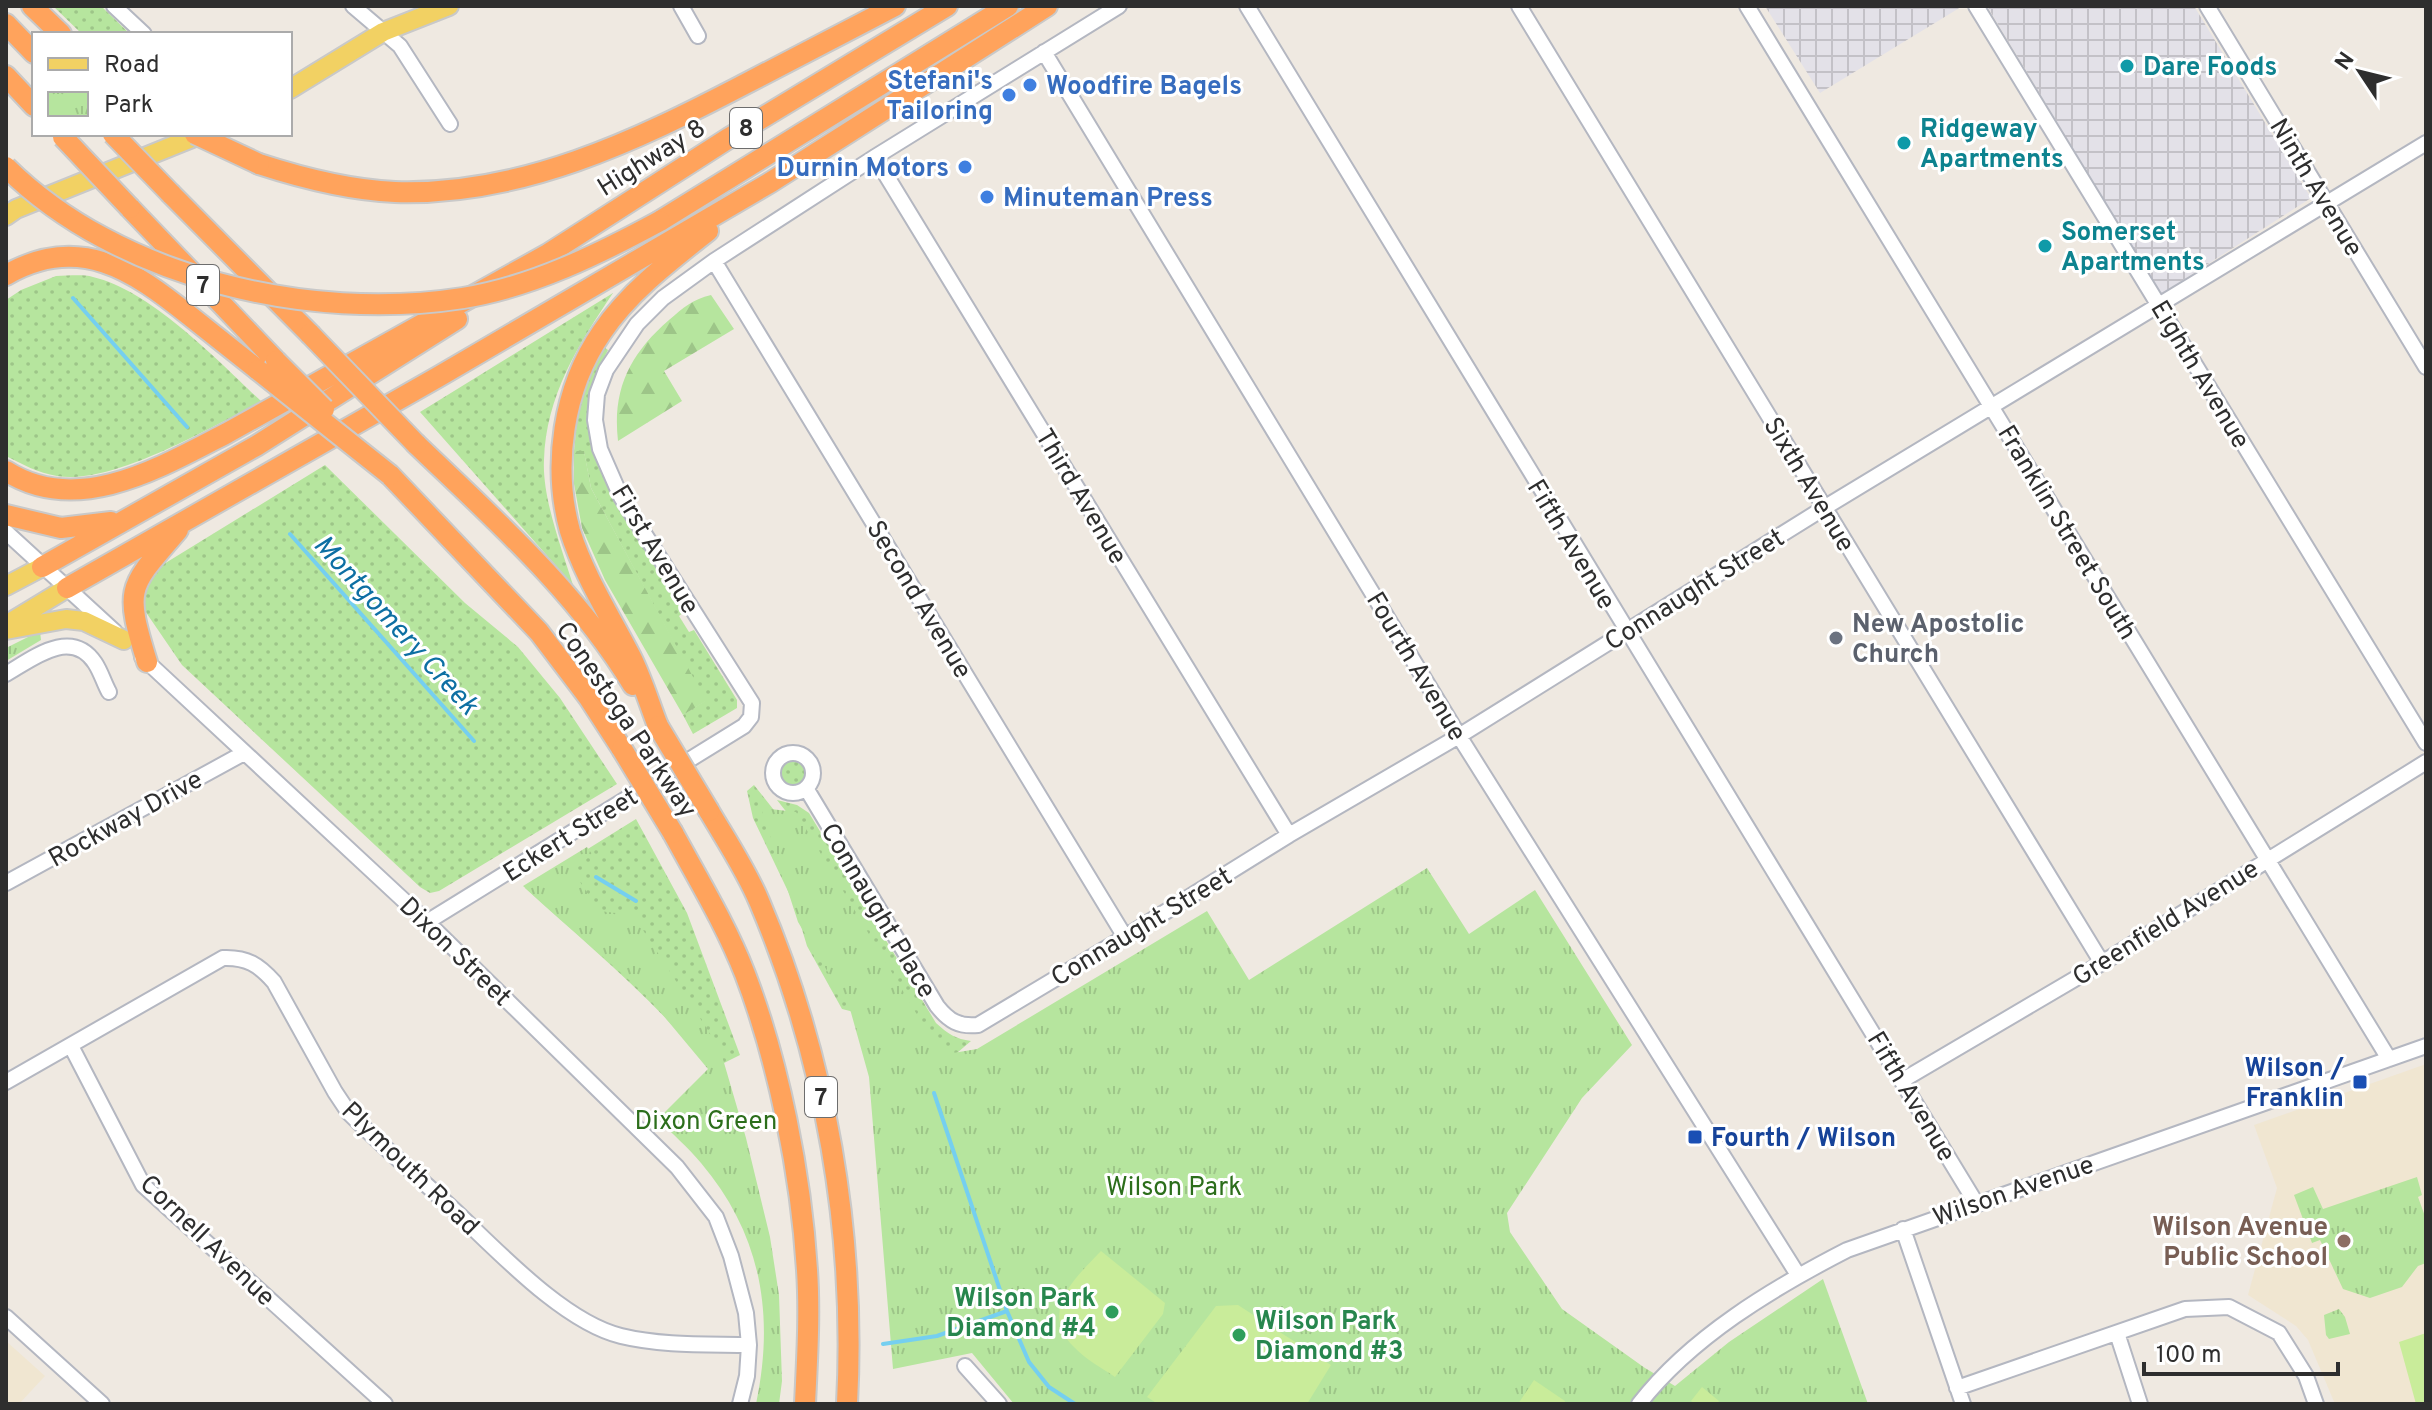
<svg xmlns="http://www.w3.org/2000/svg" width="2432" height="1410" viewBox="0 0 2432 1410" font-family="Overpass,sans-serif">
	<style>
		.industrial { fill: url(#industrial-grid) }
		.education { fill: #f0e6d1 }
		.grass { fill: url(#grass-dots) }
		.forest { fill: url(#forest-firs) }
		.park { fill: url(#park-tufts) }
		.pitch { fill: #c9ec9a }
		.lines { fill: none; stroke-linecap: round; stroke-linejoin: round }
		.stream { stroke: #75cff0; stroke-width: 4 }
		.minor-casing { stroke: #b4b7c1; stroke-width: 18 }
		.major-casing { stroke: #c9c9c9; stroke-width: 22 }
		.highway-casing { stroke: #c9c9c9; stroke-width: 24 }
		.minor { stroke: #fff; stroke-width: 14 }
		.major { stroke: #f2d163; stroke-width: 18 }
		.highway { stroke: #ffa35c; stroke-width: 20 }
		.highway-bridge-casing { stroke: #c9c9c9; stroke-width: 24; stroke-linecap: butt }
		.highway-bridge { stroke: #ffa35c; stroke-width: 20 }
		.culture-dot { fill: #0f9aa8; stroke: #fff; stroke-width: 3 }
		.shop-dot { fill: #3f7fe0; stroke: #fff; stroke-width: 3 }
		.worship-dot { fill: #6b7280; stroke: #fff; stroke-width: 3 }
		.transit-dot { fill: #1a4fb4; stroke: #fff; stroke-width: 3 }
		.education-dot { fill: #8d6e63; stroke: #fff; stroke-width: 3 }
		.leisure-dot { fill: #2e9e5b; stroke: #fff; stroke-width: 3 }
		.labels { text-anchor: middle; stroke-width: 6; stroke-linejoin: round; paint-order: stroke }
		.shield { fill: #fff; stroke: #6d6d6d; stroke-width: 2 }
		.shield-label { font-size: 24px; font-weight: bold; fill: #2e2e2e }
		.culture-label { font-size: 26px; font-weight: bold; fill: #0d838f; stroke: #fff; text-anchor: start }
		.shop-label { font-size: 26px; font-weight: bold; fill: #366cbe; stroke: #fff; text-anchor: end }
		.street-label { font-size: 26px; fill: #2e2e2e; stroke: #fff }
		.worship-label { font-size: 26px; font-weight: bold; fill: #5b616d; stroke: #fff; text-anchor: start }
		.transit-label { font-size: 26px; font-weight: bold; fill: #164399; stroke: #fff; text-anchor: end }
		.park-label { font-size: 26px; fill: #2c6e1b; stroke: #fff }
		.education-label { font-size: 26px; font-weight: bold; fill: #785e54; stroke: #fff; text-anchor: end }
		.leisure-label { font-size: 26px; font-weight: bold; fill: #27864d; stroke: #fff; text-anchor: end }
		.water-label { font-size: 28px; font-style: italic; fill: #0d6fa3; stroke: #fff }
	</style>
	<defs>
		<pattern id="industrial-grid" width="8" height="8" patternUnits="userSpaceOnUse" patternTransform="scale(2)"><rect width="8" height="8" fill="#e3e1e8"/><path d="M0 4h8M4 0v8" fill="none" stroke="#c3c1c7"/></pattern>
		<pattern id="grass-dots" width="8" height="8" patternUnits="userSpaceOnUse" patternTransform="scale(2)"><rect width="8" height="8" fill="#b6e59e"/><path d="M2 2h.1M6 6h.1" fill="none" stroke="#9dc588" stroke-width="1.8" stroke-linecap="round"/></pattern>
		<pattern id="forest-firs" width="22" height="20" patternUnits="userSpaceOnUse" patternTransform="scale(2)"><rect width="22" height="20" fill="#b6e59e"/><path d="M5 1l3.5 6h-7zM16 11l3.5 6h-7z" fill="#9dc588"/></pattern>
		<pattern id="park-tufts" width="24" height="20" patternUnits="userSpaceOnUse" patternTransform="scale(2)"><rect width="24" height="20" fill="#b6e59e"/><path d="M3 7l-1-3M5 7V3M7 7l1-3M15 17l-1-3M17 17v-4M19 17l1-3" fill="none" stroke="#9dc588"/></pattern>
	</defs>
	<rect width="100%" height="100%" fill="#efe9e1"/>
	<path class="industrial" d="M1765,6H1961V7L1820,93Z
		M1987,6H2194L2311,198L2161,294Z"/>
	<path class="education" d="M2426,1064V1404H2335L2308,1340L2296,1326L2248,1295L2277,1188L2254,1125Z
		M6,1341L45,1376L19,1404H6Z"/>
	<path class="grass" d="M53,6H101L130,34H82Z
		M56,276C68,276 82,274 93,277C152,291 218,361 262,402C209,427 114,485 57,476C38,473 22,464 6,456V300L21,290Z
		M613,293C578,345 546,396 544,460C542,498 562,549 573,585L420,412Z
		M604,347L608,350C571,420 592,461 629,523C647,553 666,583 684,612L679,616L689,632L694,630L737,700V708L693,734L683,715L705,701L591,488L584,452L574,451L579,400Z
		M325,465L465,603L518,647L560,698L617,784L439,891L430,893L420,887L182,665L143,608V594L147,581L159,567Z
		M778 773a15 15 0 1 1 30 0a15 15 0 1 1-30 0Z
		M754,785L777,814L854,1012L842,1009L807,946L795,906L753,818L747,791Z
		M777,800L797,805L809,813L936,1023C948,1034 956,1039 971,1041L943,1065L799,828Z
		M636,819L687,913L740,1055L710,1070C660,1003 587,945 525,888Z"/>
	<path class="forest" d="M711,295L734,329L664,371L682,401L618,441C612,389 630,354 669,320C683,308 693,299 711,295Z
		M574,451H584L591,488L706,701L683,715L605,580L582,528L574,484Z"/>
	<path class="park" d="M40,631L41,640L6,661V648Z
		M761,808L796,812L931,1038L953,1053L977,1049L1207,911L1249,980L1427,868L1469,934L1535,890L1632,1045L1582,1098L1507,1213L1510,1232L1562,1309L1645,1368L1675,1386L1729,1342L1823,1279L1868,1404H1014L972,1353L893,1369L869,1077L850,1009L798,922Z
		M587,847L592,854L573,871L599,911L616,913L630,910L720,1049L746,1138L770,1237L779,1295L782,1381L779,1404H756C775,1314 761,1234 701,1163C688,1147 672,1134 658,1119L708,1069L647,996L523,886Z
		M2417,1177L2422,1195L2418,1197L2426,1219V1263L2418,1266L2402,1287L2370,1298L2343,1289L2320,1240L2312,1243L2294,1195L2313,1187L2323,1209Z
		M2339,1309L2345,1317L2350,1334L2329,1339L2326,1335L2324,1315Z"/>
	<path class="pitch" d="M1101,1251L1165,1303L1163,1314L1115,1377C1102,1368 1085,1359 1074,1347C1038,1311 1076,1277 1101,1251Z
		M1238,1305L1331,1365L1307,1404H1158L1147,1397L1216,1306Z
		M2426,1333V1404H2416L2399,1342Z
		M1534,1380L1565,1401L1564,1404H1518Z
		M1702,1387L1719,1401L1717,1404H1695L1691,1401Z"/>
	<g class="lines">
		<path class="stream" d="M73,298L187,427
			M290,534L474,741
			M596,877L636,901
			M934,1093L1007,1311L1029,1362L1049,1387L1075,1404
			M883,1344L937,1336L1007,1311"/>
		<g class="minor-casing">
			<path id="minor" d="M114,6L144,34
				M353,6L400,46L450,124
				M681,6L698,36
				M1247,6L1976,1203
				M1519,6L2102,963
				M1747,6L2389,1059
				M1976,6L2426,743
				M2207,6L2426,367
				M1044,52L1459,736L1798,1275
				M875,157L1289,835
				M714,261L1125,937
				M6,532L115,632
				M142,657L427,922L677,1167L716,1217L731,1256L746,1313L749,1345L747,1376L740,1404
				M6,674C32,659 71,627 95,663C101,672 104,683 109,692
				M773 773a20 20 0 1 1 40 0a20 20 0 1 1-40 0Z
				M806,788L937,1006C949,1021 959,1027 978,1025L1125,937L1289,835L1459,736L1824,508L2426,143
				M6,883L244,753
				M427,922L744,726L751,717L752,703L621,497L600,449L595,420L597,394L606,370L637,324L663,298L714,261L875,157L1119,6
				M71,1046L143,1185L385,1404
				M1903,1080L2102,963L2426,762
				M6,1082L223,958C247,957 259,965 274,982L335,1092L349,1113C382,1146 418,1177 452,1208C496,1249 563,1322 621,1336C662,1346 707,1344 749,1345
				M1903,1229L1963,1404
				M6,1317L102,1404
				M2117,1333L2140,1404
				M965,1366L999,1404
				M1957,1388L2185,1309L2229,1307L2279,1333L2306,1376L2316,1404
				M1639,1404C1691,1337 1773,1288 1847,1250L2426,1046"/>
		</g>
		<g class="major-casing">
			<path id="major" d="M290,89L383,32L449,6
				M6,216L16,209L202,134
				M6,586L42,567
				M6,625L67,588
				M6,630L66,619L84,621L124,640"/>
		</g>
		<g class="highway-casing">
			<path id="highway" d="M32,6L61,34
				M6,24L34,53
				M6,76L34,106
				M259,164C302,178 349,190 395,192C521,196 636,141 745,84C795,58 845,32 895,6
				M171,194L310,334
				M130,208L276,361
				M660,221L1008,6
				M6,275C79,233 133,270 190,316C213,334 235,352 258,370
				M416,444C494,519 576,591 633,685
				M6,471C78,517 161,467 227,433L548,254L729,138L947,6
				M390,475L539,632L589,698L622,749
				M6,515L61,528L111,522
				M42,567L256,446L457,319
				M67,588L438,377L771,182L1047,6
				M147,662C124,587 128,588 178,530
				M658,726C649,703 642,679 631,657C610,616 584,576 570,531C552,466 563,388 602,332C629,292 670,261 708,231
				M709,811C726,840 746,870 759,901C826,1058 856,1234 847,1404
				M673,833C698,879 726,925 745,974C779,1063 801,1175 807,1270C810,1315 807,1360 805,1404"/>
		</g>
		<use href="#minor" class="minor"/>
		<use href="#major" class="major"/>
		<use href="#highway" class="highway"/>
		<g class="highway-bridge-casing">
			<path id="highway-bridge" d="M113,134L171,194
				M195,134L259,164
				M63,137L130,208
				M6,167C118,278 309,322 463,298C532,287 599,254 660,221
				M310,334L416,444
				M276,361L324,409
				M258,370L390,475
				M658,726L709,811
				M622,749L673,833"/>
		</g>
		<use href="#highway-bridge" class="highway-bridge"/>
	</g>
	<g class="culture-dot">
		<circle cx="2127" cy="66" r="8"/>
		<circle cx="1904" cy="143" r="8"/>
		<circle cx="2045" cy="246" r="8"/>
	</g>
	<g class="shop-dot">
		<circle cx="1030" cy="85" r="8"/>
		<circle cx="1009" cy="95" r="8"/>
		<circle cx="965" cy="167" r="8"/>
		<circle cx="987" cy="197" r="8"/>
	</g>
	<circle class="worship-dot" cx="1836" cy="638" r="8"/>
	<g class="transit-dot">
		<rect x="2352" y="1074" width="16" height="16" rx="4"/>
		<rect x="1687" y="1129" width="16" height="16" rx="4"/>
	</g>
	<circle class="education-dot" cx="2344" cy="1241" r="8"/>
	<g class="leisure-dot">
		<circle cx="1112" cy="1312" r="8"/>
		<circle cx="1239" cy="1335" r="8"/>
	</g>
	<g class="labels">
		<g class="shield">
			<rect x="730" y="108" width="32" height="40" rx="6"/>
			<rect x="187" y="265" width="32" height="40" rx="6"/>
			<rect x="805" y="1077" width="32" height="40" rx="6"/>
		</g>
		<g class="shield-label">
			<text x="746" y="136">8</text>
			<text x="203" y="293">7</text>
			<text x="821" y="1105">7</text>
		</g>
		<g class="culture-label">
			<text x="2143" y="75">Dare Foods</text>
			<text x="1920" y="137">Ridgeway<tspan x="1920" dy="30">Apartments</tspan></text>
			<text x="2061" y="240">Somerset<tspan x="2061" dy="30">Apartments</tspan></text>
		</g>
		<g class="shop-label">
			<text x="993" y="89">Stefani's<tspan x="993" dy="30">Tailoring</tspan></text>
			<text x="1046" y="94" text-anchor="start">Woodfire Bagels</text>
			<text x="949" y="176">Durnin Motors</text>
			<text x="1003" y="206" text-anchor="start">Minuteman Press</text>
		</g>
		<g class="street-label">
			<text transform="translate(651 157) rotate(-32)" y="9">Highway 8</text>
			<text transform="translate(2317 187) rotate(59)" y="9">Ninth Avenue</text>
			<text transform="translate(2201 374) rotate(59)" y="9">Eighth Avenue</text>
			<text transform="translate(1810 484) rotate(59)" y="9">Sixth Avenue</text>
			<text transform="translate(1082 496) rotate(59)" y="9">Third Avenue</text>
			<text transform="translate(2068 532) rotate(59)" y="9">Franklin Street South</text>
			<text transform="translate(1572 544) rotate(59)" y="9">Fifth Avenue</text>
			<text transform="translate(656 549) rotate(59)" y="9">First Avenue</text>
			<text transform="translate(1694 589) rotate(-32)" y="9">Connaught Street</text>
			<text transform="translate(920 599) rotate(59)" y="9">Second Avenue</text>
			<text transform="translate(1417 666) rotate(59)" y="9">Fourth Avenue</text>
			<text transform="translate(627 719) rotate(56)" y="9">Conestoga Parkway</text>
			<text transform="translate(125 818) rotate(-29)" y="9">Rockway Drive</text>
			<text transform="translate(570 834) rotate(-32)" y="9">Eckert Street</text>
			<text transform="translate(879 910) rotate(59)" y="9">Connaught Place</text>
			<text transform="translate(2165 922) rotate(-32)" y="9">Greenfield Avenue</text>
			<text transform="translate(1141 926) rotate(-31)" y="9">Connaught Street</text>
			<text transform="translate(456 951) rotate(44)" y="9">Dixon Street</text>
			<text transform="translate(1912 1096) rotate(59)" y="9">Fifth Avenue</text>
			<text transform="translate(411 1168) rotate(44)" y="9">Plymouth Road</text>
			<text transform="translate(2013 1190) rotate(-19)" y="9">Wilson Avenue</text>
			<text transform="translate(208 1240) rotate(44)" y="9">Cornell Avenue</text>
		</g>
		<g class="worship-label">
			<text x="1852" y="632">New Apostolic<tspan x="1852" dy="30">Church</tspan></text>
		</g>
		<g class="transit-label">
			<text x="2344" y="1076">Wilson /<tspan x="2344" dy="30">Franklin</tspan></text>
			<text x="1711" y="1146" text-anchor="start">Fourth / Wilson</text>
		</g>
		<g class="park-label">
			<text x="706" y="1129">Dixon Green</text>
			<text x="1174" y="1195">Wilson Park</text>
		</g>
		<g class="education-label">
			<text x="2328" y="1235">Wilson Avenue<tspan x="2328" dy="30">Public School</tspan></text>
		</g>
		<g class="leisure-label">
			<text x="1096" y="1306">Wilson Park<tspan x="1096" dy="30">Diamond #4</tspan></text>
			<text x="1255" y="1329" text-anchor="start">Wilson Park<tspan x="1255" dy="30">Diamond #3</tspan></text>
		</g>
		<g class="water-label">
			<text transform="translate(397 624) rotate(48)" y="10">Montgomery Creek</text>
		</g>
	</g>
	<rect width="2432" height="1410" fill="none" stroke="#2e2e2e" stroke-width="16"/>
	<rect x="32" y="32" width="260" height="104" fill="#ffffff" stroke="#ababab" stroke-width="2"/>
	<rect x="48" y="58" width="40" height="12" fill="#f2d163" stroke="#ababab" stroke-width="2"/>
	<text x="104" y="72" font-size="24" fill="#2e2e2e">Road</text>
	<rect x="48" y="92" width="40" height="24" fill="url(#park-tufts)" stroke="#ababab" stroke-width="2"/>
	<text x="104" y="112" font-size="24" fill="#2e2e2e">Park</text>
	<g transform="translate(2360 72) rotate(305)" stroke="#ffffff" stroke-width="6" paint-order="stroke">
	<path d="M0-6L14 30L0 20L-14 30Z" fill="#2e2e2e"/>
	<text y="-12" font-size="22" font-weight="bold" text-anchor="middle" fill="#2e2e2e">N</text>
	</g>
	<path d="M2144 1362v12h194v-12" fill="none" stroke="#2e2e2e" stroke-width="4"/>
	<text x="2156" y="1362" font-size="24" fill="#2e2e2e" stroke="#ffffff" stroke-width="6" paint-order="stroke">100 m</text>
</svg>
